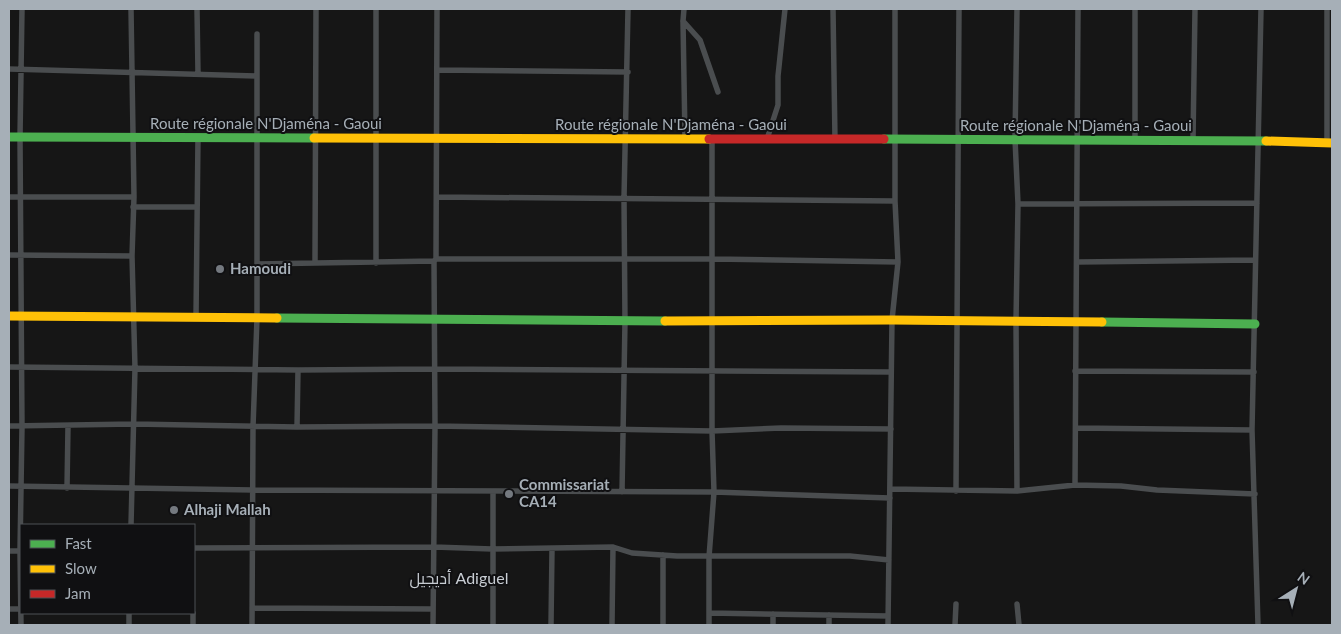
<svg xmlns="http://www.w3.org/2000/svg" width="1341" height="634" viewBox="0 0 1341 634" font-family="Lato,Cairo,sans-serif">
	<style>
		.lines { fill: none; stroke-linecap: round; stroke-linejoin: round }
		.street { stroke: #4a4d4f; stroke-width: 5.5 }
		.fast { stroke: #4caf50; stroke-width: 9 }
		.slow { stroke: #ffc107; stroke-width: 9 }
		.jam { stroke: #c62828; stroke-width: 9 }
		.poi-dot { fill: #74797f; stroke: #101012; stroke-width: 2 }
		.labels { text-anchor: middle; stroke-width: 4; stroke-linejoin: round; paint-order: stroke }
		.street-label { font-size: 15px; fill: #a6afb7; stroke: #101012 }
		.poi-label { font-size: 15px; font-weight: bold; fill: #a6afb7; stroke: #101012; text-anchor: start }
		.neighbourhood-label { font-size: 16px; fill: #c8cdd3; stroke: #101012 }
	</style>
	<rect width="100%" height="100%" fill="#161616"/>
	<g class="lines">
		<path class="street" d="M131,9L134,197L132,256L135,368L131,525
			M197,9L198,74
			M376,9V263
			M684,9L683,21L685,138
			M833,9L835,140
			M683,21L700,40L718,92
			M9,69L257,76
			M437,70L628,72
			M767,139L778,105V76L785,9
			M1135,140V9
			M1193,140L1195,9
			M1327,143V9
			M9,197H134
			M437,197L895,201
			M1018,204L1257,203
			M133,207H197
			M9,255L132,256
			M436,259H713L898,262
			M1077,262L1255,260
			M315,263L316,9
			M257,264L434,261
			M196,317L198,137
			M9,367L298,370L435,369L891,372
			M1075,371L1254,372
			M9,426L134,424L297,427L435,426L712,431L781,428L891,429
			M297,427L298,370
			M1076,428L1252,430
			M1075,485L1078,9
			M9,486L253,490L714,492L890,498
			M67,488L68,426
			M890,489L1017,491L1075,485L1121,486L1157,490L1255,494
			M956,491L959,9
			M1017,491L1016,321L1018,204L1015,139L1017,9
			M622,492L625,321L624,198L628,9
			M194,548L434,547L492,549L613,547L632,553L677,556H850L889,560
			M9,551H21
			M1017,604L1019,625
			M252,608L433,609
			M9,609H21
			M709,613L888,616
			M829,615V625
			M21,625L20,551L22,427L20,137L22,9
			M129,625V613
			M193,625V613
			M252,625L253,427L257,318V34
			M433,625L435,426L434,261L436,259L437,9
			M493,625V491
			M551,625L552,549
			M612,625L613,547
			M663,625V555
			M709,625V557L714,492L712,431V138
			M773,625V614
			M888,625L892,320L898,262L895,201V9
			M955,625L956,604
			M1258,625L1252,430L1261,9"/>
		<path class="fast" d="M9,137L314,138
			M884,139L1266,141
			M277,318L665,321
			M1102,322L1255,324"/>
		<path class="slow" d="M314,138L709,139
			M1266,141L1332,143
			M9,316L277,318
			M665,321L892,320L1102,322"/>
		<path class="jam" d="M709,139H884"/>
	</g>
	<g class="poi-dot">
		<circle cx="220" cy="269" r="5"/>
		<circle cx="509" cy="494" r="5"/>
		<circle cx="174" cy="510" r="5"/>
	</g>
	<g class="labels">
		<g class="street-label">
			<text x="266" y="129">Route régionale N'Djaména - Gaoui</text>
			<text x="671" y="130">Route régionale N'Djaména - Gaoui</text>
			<text x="1076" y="131">Route régionale N'Djaména - Gaoui</text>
		</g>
		<g class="poi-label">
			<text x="230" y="274">Hamoudi</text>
			<text x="519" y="490">Commissariat<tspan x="519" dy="17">CA14</tspan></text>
			<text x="184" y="515">Alhaji Mallah</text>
		</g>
		<g class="neighbourhood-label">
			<text x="459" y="584">أديجيل Adiguel</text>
		</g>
	</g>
	<rect width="1341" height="634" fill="none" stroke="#a6afb7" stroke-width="20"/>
	<rect x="20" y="524" width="175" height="90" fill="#101012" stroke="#4c5054"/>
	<rect x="30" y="540" width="25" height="8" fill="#4caf50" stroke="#4c5054"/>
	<text x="65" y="549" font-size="15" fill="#a6afb7">Fast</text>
	<rect x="30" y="565" width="25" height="8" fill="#ffc107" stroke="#4c5054"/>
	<text x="65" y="574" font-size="15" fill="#a6afb7">Slow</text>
	<rect x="30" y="590" width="25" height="8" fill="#c62828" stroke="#4c5054"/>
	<text x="65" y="599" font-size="15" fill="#a6afb7">Jam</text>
	<g transform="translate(1296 589) rotate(36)" stroke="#101012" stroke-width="4" paint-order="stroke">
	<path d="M0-4L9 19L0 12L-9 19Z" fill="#a6afb7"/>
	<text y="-8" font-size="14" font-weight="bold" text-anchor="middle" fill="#a6afb7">N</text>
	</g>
</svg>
